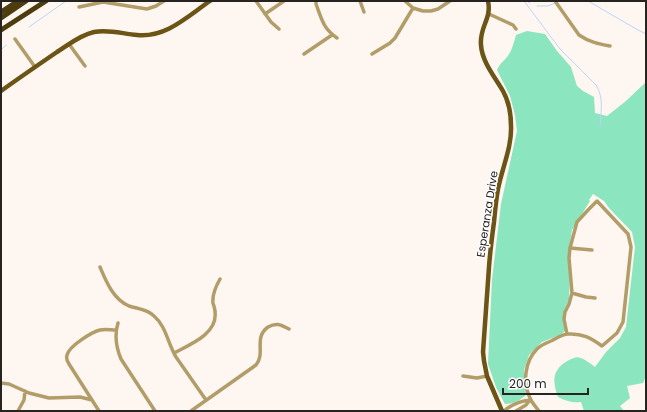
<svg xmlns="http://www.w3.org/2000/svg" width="647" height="412" viewBox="0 0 647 412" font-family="Poppins,sans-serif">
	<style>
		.green { fill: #8be5be }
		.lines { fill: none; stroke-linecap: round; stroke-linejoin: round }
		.stream { stroke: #bed3fd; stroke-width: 1 }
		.minor { stroke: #b29d69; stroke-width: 3.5 }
		.major { stroke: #6b5415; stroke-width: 4.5 }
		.highway { stroke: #4d3c0e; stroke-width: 5 }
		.labels { text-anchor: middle; stroke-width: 3; stroke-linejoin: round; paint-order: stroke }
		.street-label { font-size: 11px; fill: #262320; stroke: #fff }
	</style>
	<rect width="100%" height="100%" fill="#fef6f0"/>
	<path class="green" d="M527,31L545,34L557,51L571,67L577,86L583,91L594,97L595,113L607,116L626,101L646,82V376L643,383L627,386L630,398L620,406L624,411H584L581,402C572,403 566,401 558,397C552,381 552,369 569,360C573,358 577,356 581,358C586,360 591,364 595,367L606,352L620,338L626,327L635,247L632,232L609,208L604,201L593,194L589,200L590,201L572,230L569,250L570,276L569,299L564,311L565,331L562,334L542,342L529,355L524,370L526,395C521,400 513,404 505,404L496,387L488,364L492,280L501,204L517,131L515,115L510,96L497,70C501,62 502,63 507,57C512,51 514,42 516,35Z"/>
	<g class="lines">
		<path class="stream" d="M524,1L560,49L596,85C604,97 601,112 600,126
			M527,1L530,3
			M588,1L638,30L646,34
			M537,6H548L560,1
			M29,27L66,1
			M1,50L6,45"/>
		<path class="minor" d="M256,1L271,22L279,29
			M316,1V4C322,20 323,28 337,38
			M360,1L364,12
			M405,1L413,8L423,11H431L438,9L450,1
			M555,1L579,35C589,42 599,44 610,46
			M79,7L103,2L147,9L156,6L164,1
			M265,14L284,1
			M489,14L513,25L516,29
			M15,39L35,67
			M69,44L85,66
			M304,54L332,35
			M372,54L390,43L395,38L413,8
			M570,248L592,250
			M100,267C106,281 113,299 129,306C138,309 147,309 154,316C166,326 168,344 176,357L206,400
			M572,293L586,297L595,298
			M118,323C114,336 116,347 121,359L155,411
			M174,353C189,345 218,334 215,312C215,309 214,306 213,303C212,294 216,286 220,279
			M463,376L477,378L487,376
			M1,383L9,384L29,393L49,398L80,397L92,400
			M18,411L24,400L25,391
			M99,411L69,364C67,361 66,358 67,355C69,346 92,332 100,330C105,329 111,330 116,330
			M191,411L256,365C266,353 253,338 268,327C277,322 281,325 289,329
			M504,411C511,405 521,401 530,400
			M516,411L526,405L530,400
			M539,411C536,407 532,403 530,398C523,383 524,362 537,349C541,345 546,343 551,341C556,339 562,334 568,334C582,333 591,338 602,346L617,333L623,322L631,247L628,234L597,201L589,209L577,222L570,248L569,258L572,293L569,304L565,312L564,319L567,334"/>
		<path class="major" d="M488,1C492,19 479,27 481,45C482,62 495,77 503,91C509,102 511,114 511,126C512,147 502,168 498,189C496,200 495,211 494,222C492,237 490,252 489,267C487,295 485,324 483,352L484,361L487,376L502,411
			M1,91C19,78 38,65 57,52C68,45 80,35 94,32C109,29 123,34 137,35C166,38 188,16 210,1"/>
		<path class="highway" d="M1,12L18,1
			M1,18L26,1
			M1,30L46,1"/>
	</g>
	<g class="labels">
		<g class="street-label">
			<text transform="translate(487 214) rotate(-81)" y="4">Esperanza Drive</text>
		</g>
	</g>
	<rect width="647" height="412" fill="none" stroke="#262320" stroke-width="4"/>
	<path d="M503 388v6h85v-6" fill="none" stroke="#262320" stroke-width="2"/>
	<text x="509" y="388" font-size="12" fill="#262320" stroke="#ffffff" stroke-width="3" paint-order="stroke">200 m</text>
</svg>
